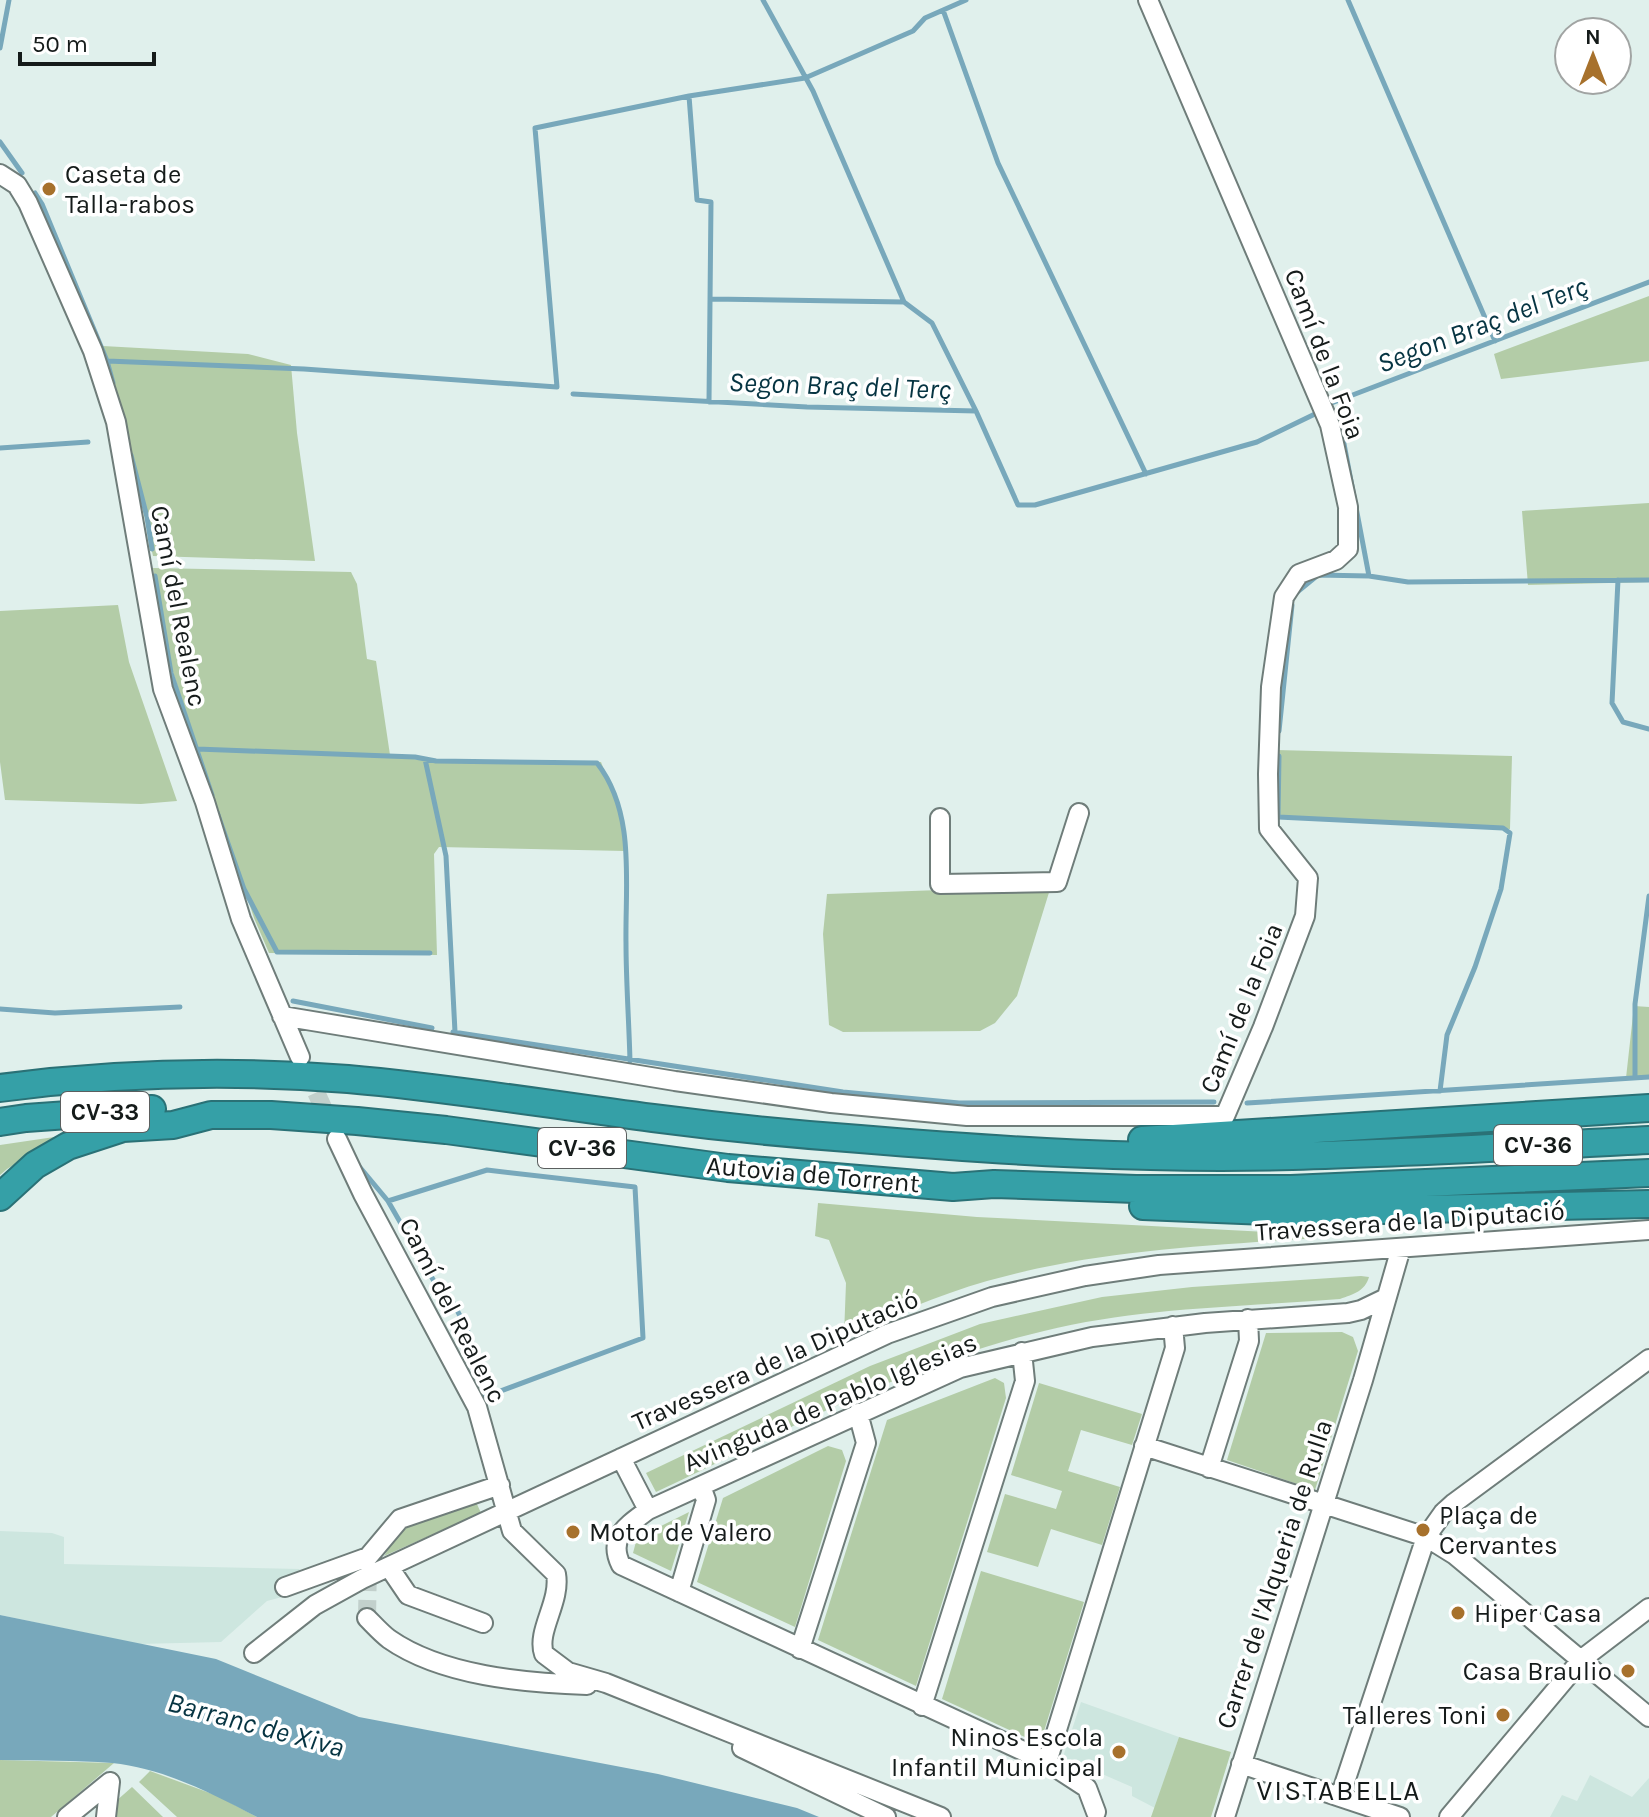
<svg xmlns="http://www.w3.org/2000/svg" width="1649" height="1817" viewBox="0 0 1649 1817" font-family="Karla,sans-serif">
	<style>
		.built { fill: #cde6df }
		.green { fill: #b3cca7 }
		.water { fill: #78a8bb }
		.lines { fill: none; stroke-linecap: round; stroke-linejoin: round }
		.stream { stroke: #78a8bb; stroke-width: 5 }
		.minor-tunnel { stroke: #c2d0cc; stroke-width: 18; stroke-dasharray: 18 9; stroke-linecap: butt }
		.minor-casing { stroke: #6f7d7a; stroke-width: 22 }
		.highway-casing { stroke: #2a7176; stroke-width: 30 }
		.minor { stroke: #fff; stroke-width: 18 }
		.highway { stroke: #35a0a7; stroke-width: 26 }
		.poi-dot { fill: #a7712c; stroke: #fff; stroke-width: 3 }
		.labels { text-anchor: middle; stroke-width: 7; stroke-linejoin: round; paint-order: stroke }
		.shield { fill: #fff; stroke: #5b5f5f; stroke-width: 2 }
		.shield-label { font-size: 24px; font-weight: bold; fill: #151b1a }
		.poi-label { font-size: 26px; fill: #151b1a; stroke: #fff; text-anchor: start }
		.street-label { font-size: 26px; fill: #151b1a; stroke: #fff }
		.water-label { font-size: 28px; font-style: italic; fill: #063442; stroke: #fff }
		.neighbourhood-label { font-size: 28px; letter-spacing: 2px; fill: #151b1a; stroke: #fff }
	</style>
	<rect width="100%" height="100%" fill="#e0f0ec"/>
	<path class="built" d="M0,1531L52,1533L64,1537V1564L300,1569L285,1587L282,1597L267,1601L221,1642L139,1644L0,1615Z
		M1081,1702L1179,1737L1155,1808L1132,1796V1787L1063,1757Z
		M1590,1775L1632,1797L1649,1778V1817H1550L1562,1795L1577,1801Z"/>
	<path class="green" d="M1649,296V361L1501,379L1494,354Z
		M103,346L248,354L291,365L297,433L315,561L153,556L126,431Z
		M1649,503V582L1528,585L1522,511Z
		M153,568L351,572L357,584L367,659L376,661L390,755L420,760L601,762L619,808L625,851L439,847L434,854L437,955L269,953L254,918L167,654Z
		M118,605L129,662L177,801L141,804L5,800L0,762V611Z
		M1276,750L1512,756L1510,829L1275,816Z
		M1051,886L1017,996L995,1023L980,1031L843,1032L829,1025L823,934L827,894Z
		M1634,1006L1649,1007V1077L1626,1078Z
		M61,1136L7,1169L0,1175V1145Z
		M818,1203L977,1217L1345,1236C1225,1245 1103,1248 987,1281C938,1295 891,1316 844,1335L846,1283L829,1240L815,1236Z
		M1361,1276L1369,1277C1365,1291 1354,1294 1340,1299C1242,1307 1140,1307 1044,1331C907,1363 783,1433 656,1492L646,1473L870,1366L980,1324L1102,1297L1192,1287Z
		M1342,1332L1353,1337L1358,1351L1315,1490L1227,1460L1266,1333Z
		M995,1378L1004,1383L1006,1398L916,1686L818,1640L887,1420Z
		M1039,1383L1142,1414L1132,1445L1081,1430L1068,1471L1120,1487L1102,1545L1051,1529L1038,1567L987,1552L1005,1494L1056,1509L1062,1491L1011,1475Z
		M828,1446L842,1450L846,1461L795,1627L697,1582L723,1498Z
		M476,1502L481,1513L384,1556L399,1532L414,1522Z
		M689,1512L671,1571L633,1553L637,1538Z
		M981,1571L1084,1602L1040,1744L942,1699Z
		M1179,1737L1231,1752L1211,1817H1151Z
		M0,1760L114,1763L51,1817H0Z
		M150,1771L218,1796L257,1817H177L139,1782Z
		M132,1787L163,1817H116L115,1802Z"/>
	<path class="water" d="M0,1615L216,1659L359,1717L658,1774L797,1808L819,1817H257C213,1794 163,1768 112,1763C75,1760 37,1761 0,1760Z"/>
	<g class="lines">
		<path class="stream" d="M763,0L813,91L904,302L932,323L976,411
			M1348,0L1495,341
			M943,10L998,163L1146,474
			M0,48L9,0
			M689,96L697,200L711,202L709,402
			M0,142L22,173
			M35,193L42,204L107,361L304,369L557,387L535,128L689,96L805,78L913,31L925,18L966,0
			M710,299L904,302
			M107,361L113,383
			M573,394L807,407L976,411L1018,505H1035L1257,442L1317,413
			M1329,404L1649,282
			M1341,428L1369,576L1408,582L1649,580
			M0,448L88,442
			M131,455L147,517L152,549
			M155,576L171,673L212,795
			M1618,580L1612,703L1623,722L1649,729
			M1296,593L1318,575L1369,576
			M1279,731L1292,605
			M197,749L415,757L436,761L597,763C636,813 625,883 626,943C626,982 629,1022 630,1061
			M1279,756L1278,817L1503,828L1510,833L1501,889L1475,967L1447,1035L1440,1091
			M425,759L446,856L455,1032
			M217,812L244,889L277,952L430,953
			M293,1001L432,1028
			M0,1009L55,1013L180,1007
			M453,1032L843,1092L959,1103L1214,1102
			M1635,1078V1004L1649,896
			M1247,1103L1649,1077
			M358,1165L388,1201L435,1283
			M388,1201L487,1170L635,1187L643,1338L479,1399
			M450,1297L467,1329L484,1377L475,1386L476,1391"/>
		<path class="minor-tunnel" d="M305,1068L331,1125
			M367,1618L368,1563"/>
		<g class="minor-casing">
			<path id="minor" d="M0,174L17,185L28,203L93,351L116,422L163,689L205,802L241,919L300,1057
				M940,818V884L1057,882L1079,813
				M282,1016L675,1081L831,1103L967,1116H1225L1263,1027L1305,916L1308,878L1269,829L1268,774L1271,687L1284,597L1299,574L1336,560L1348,549V507L1330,425L1148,0
				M337,1139L363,1194L477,1407L512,1531L556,1574C561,1602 536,1631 544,1654L568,1672L606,1683L941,1817
				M1144,1446L1426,1537L1455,1555L1649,1717
				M621,1458L648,1510
				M1209,1468L1249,1341L1248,1319
				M389,1567L408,1595L483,1623
				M285,1587L368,1557L400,1519L500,1485
				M679,1592L706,1500L701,1486
				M367,1618C374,1625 381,1633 389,1639C442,1676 525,1683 587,1685
				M800,1649L866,1443L858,1413
				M254,1653L315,1605L362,1579L887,1334L992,1297L1085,1276L1159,1265L1649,1230
				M922,1706L1025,1381L1022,1352
				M742,1748L886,1817
				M1047,1762L1175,1348L1173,1326
				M1241,1764L1400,1817
				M1340,1797L1426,1537L1443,1513L1454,1503L1649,1359
				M1096,1812L1087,1788L1047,1762L621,1565C607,1537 628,1525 648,1510L960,1368L1092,1337L1205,1323L1348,1313L1361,1310L1386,1298
				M67,1817L110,1782
				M106,1817L110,1782
				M1225,1817L1363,1380L1401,1248
				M1449,1817L1582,1659L1649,1608"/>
		</g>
		<g class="highway-casing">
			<path id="highway" d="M0,1088C115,1073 233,1070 348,1079C451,1088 552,1105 653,1118C722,1127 791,1134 860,1139C1003,1151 1148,1160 1292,1156C1411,1153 1530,1146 1649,1140
				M0,1122L26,1118L152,1109
				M1142,1140L1649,1108
				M0,1197L35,1165L68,1146L123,1128L173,1125L211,1115H271L357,1121L446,1130L728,1168L953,1187L994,1184L1136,1189H1291L1649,1173
				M1143,1206L1292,1212L1649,1204"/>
		</g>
		<use href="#minor" class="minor"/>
		<use href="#highway" class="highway"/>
	</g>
	<g class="poi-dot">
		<circle cx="49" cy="189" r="8"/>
		<circle cx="1423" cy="1530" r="8"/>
		<circle cx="573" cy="1532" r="8"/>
		<circle cx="1458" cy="1613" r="8"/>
		<circle cx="1628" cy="1671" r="8"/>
		<circle cx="1503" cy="1715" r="8"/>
		<circle cx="1119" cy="1752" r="8"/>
	</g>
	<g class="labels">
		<g class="shield">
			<rect x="61" y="1092" width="88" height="40" rx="6"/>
			<rect x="1494" y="1125" width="88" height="40" rx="6"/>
			<rect x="538" y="1128" width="88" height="40" rx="6"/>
		</g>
		<g class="shield-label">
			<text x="105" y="1120">CV-33</text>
			<text x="1538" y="1153">CV-36</text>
			<text x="582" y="1156">CV-36</text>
		</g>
		<g class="poi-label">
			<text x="65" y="183">Caseta de<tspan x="65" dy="30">Talla-rabos</tspan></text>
			<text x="1439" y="1524">Plaça de<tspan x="1439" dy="30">Cervantes</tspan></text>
			<text x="589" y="1541">Motor de Valero</text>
			<text x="1474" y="1622">Hiper Casa</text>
			<text x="1612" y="1680" text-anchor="end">Casa Braulio</text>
			<text x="1487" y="1724" text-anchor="end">Talleres Toni</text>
			<text x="1103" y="1746" text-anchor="end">Ninos Escola<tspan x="1103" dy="30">Infantil Municipal</tspan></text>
		</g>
		<g class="street-label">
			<text transform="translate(1325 354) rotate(69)" y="9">Camí de la Foia</text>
			<text transform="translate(179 606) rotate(79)" y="9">Camí del Realenc</text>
			<text transform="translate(1241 1008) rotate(-68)" y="9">Camí de la Foia</text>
			<text transform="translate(813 1174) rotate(5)" y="9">Autovia de Torrent</text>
			<text transform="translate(1410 1221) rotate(-4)" y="9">Travessera de la Diputació</text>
			<text transform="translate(453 1310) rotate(63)" y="9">Camí del Realenc</text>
			<text transform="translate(775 1360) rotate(-24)" y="9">Travessera de la Diputació</text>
			<text transform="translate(830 1402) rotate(-23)" y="9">Avinguda de Pablo Iglesias</text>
			<text transform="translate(1274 1574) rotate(-72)" y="9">Carrer de l'Alqueria de Rulla</text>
		</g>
		<g class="water-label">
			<text transform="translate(1482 324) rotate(-21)" y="10">Segon Braç del Terç</text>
			<text transform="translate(840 385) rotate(2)" y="10">Segon Braç del Terç</text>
			<text transform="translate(256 1724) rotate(15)" y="10">Barranc de Xiva</text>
		</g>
		<g class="neighbourhood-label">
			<text x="1339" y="1800">VISTABELLA</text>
		</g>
	</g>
	<g transform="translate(1593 56)"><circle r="38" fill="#ffffff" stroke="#a1a4a3" stroke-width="2"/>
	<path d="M0-6L14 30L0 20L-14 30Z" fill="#a7712c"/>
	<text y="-12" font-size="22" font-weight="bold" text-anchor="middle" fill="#151b1a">N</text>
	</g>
	<path d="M20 52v12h134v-12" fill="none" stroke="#151b1a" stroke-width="4"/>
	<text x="32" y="52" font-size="24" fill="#151b1a" stroke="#ffffff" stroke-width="6" paint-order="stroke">50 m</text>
</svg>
